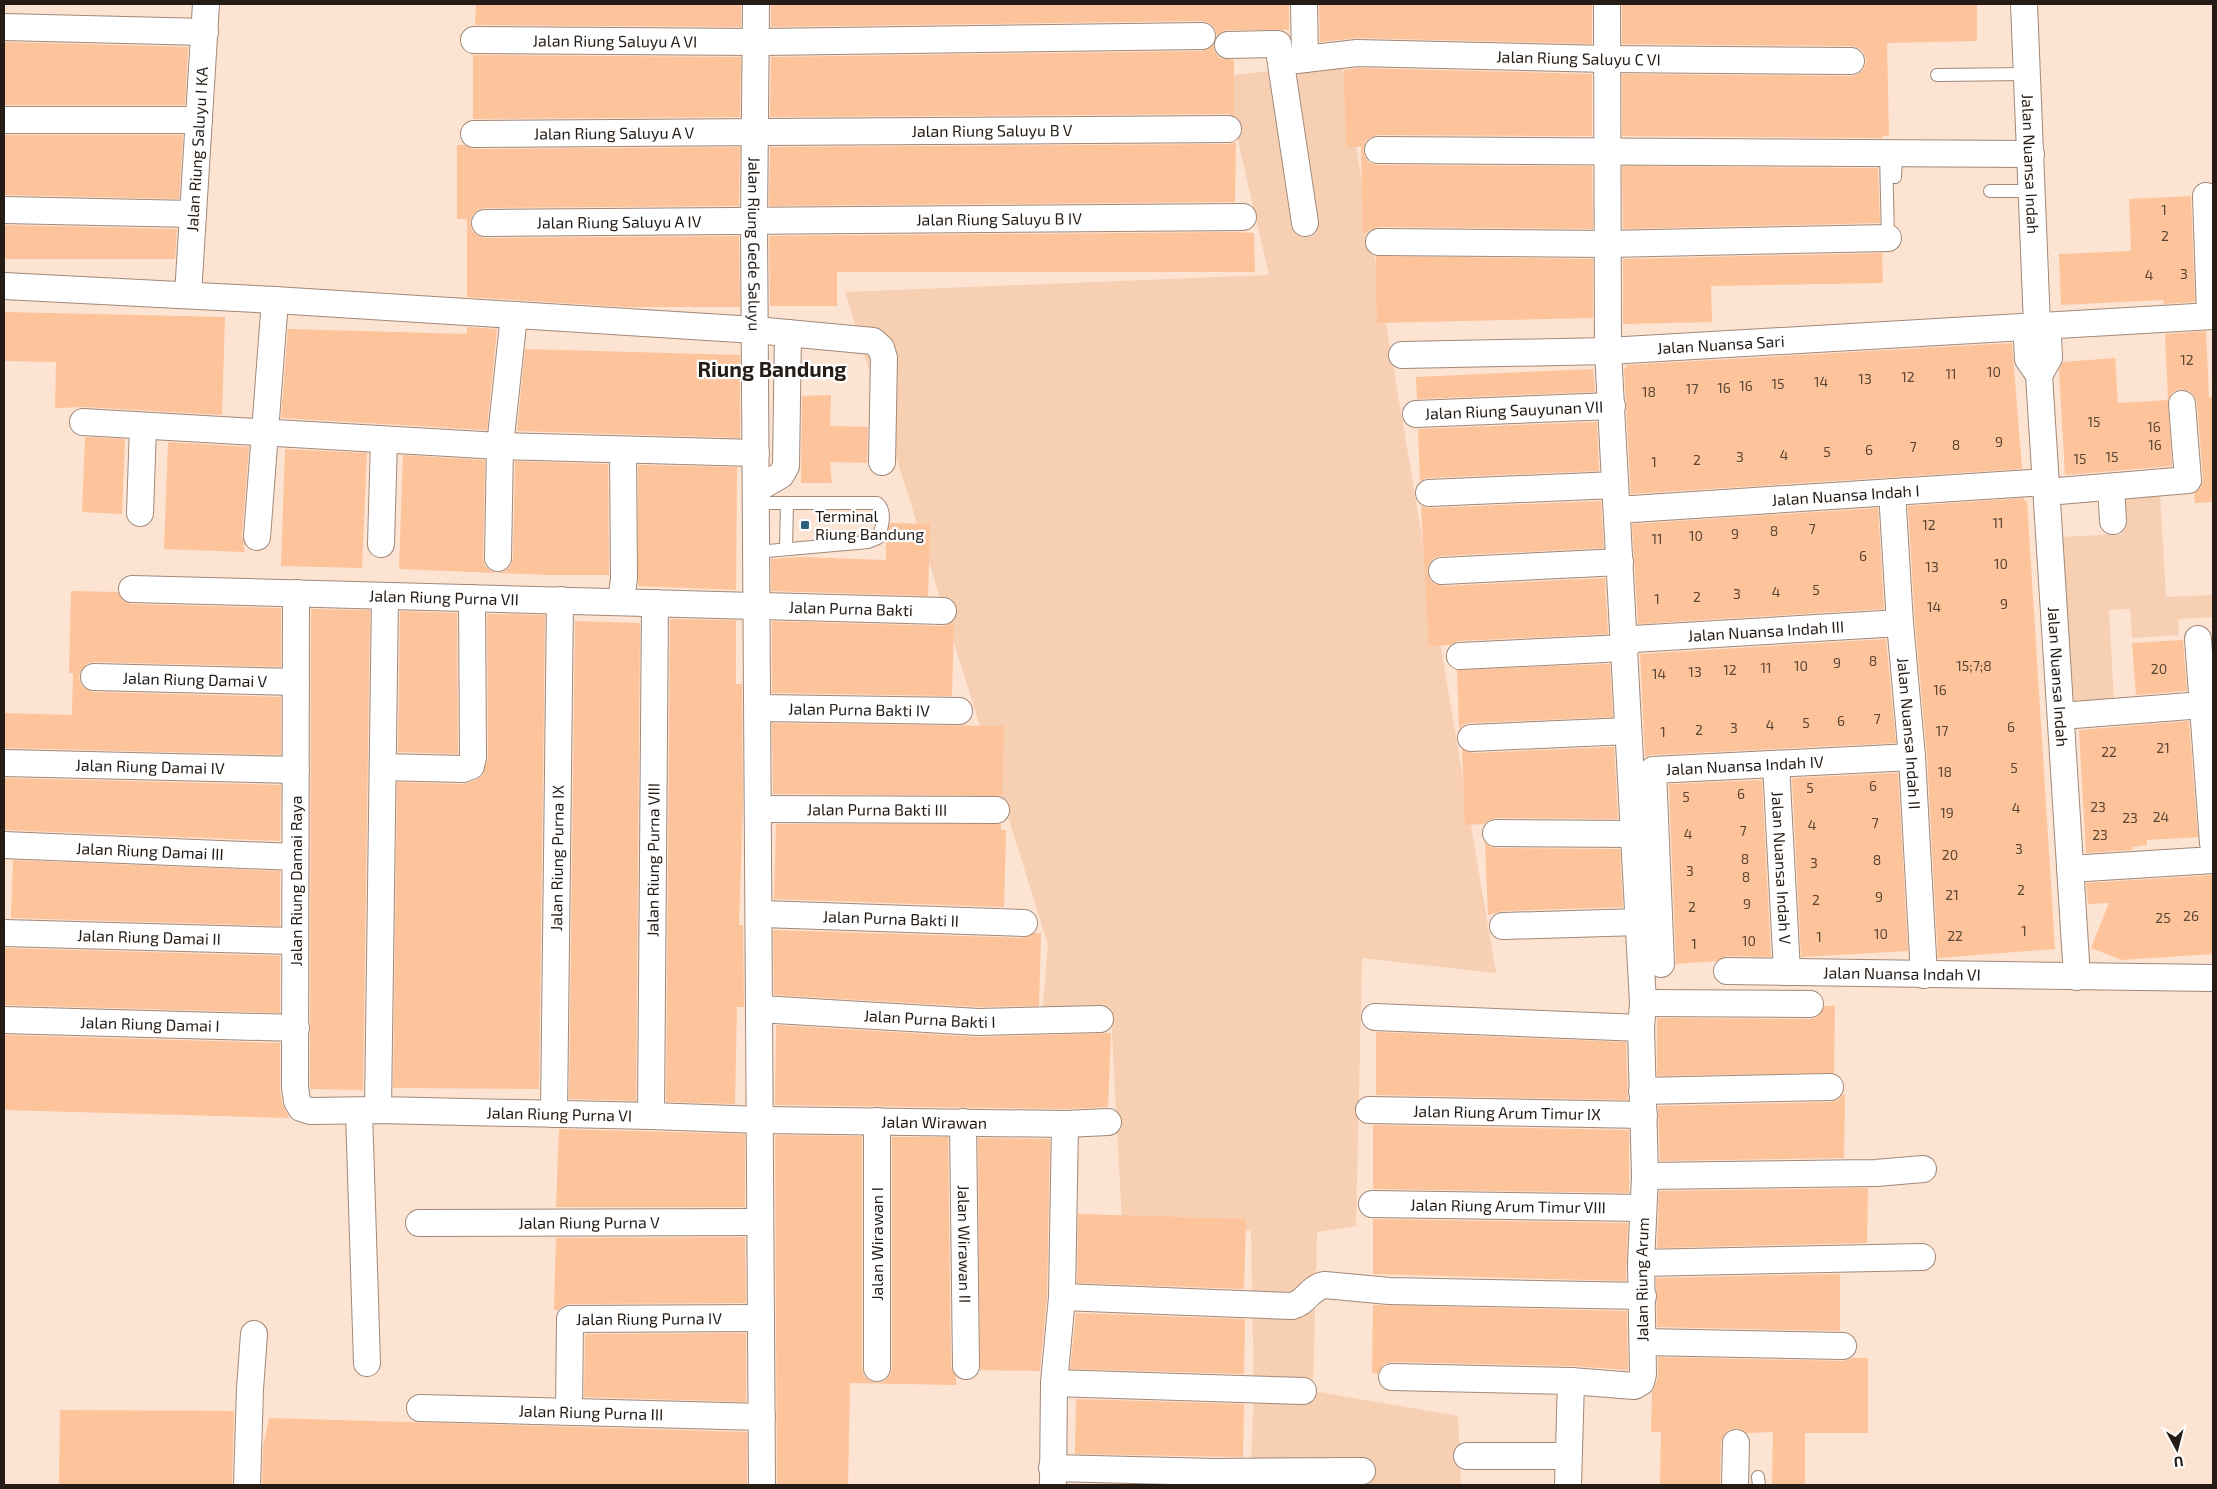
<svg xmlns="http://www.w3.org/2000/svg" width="2217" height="1489" viewBox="0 0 2217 1489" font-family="'Exo 2',sans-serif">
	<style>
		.green { fill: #f7cfb3 }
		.building { fill: #fdc39a }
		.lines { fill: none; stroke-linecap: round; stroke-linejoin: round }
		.lane-casing { stroke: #a18979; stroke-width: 14 }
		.street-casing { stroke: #a18979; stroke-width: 28 }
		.lane { stroke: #fff; stroke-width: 12 }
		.street { stroke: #fff; stroke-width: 26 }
		.poi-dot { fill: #2e607e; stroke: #fff; stroke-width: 2 }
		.labels { text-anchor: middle; stroke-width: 4.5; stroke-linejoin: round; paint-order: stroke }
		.number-label { font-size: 14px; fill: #5b4636 }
		.street-label { font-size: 16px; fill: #251c15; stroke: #fff }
		.poi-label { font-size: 16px; fill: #251c15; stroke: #fff; text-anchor: start }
		.district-label { font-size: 21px; font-weight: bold; fill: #251c15; stroke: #fff }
	</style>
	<rect width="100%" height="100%" fill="#fde3d1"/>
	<path class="green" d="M1342,64L1496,973L1362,958L1356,1226L1317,1232L1313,1391L1458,1416L1461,1485H1250L1254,1393L1251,1231L1122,1221L1111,1015L1042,1016L1048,945L845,292L1269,275L1223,76Z
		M2160,495L2166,597L2213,595V617L2178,619L2179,635L2132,638L2130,609L2109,610L2114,702L2068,704L2059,537L2122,534L2120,497Z"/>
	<path class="building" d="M476,4H741V27L475,25Z
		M771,4H1289V30H1228L1217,36L1215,29L1210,23L1202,21L771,27Z
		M1319,4H1592V44L1357,38L1320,42Z
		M1622,4H1977V41L1887,43L1889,136H1883V138L1622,136V74L1851,76L1858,74L1864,69L1866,61L1864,53L1859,48L1851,46L1622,44Z
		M4,42L188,47L185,105H4Z
		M1213,45L1215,52L1220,58L1234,60V116L1228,114L770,117L771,57L1202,51Z
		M473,55L741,57L740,117L473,119Z
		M1358,68L1592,74V136L1378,135L1371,137L1365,142L1363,150L1365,157L1370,163L1378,165L1592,166L1593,229L1379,227L1363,233L1361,147H1346L1344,70Z
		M4,135H183L179,199L4,195Z
		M1236,142L1235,202L769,206L770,147L1228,144Z
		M457,145H465L474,149L740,147L739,206L485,208L477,210L472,216L470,223L472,231L478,236L485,238L739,236L740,307H624L467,297V219H457Z
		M1622,166L1878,168L1880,223L1623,229Z
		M2191,196L2195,302L2164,304L2163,300L2061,305L2059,254L2131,251L2129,199Z
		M4,225L177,229L175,259H4Z
		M1235,232L1254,233L1255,272H837V306H770L769,236Z
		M1882,253L1883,283L1711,286L1712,322L1623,324V259Z
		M1376,256L1593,259V318L1377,323Z
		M5,312L225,317L222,415L84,407L55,408L56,362L4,361Z
		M467,327L497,329L487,430L281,418L288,329L467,334Z
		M2206,331L2209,398L2213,397V502L2195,503L2194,493L2201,487L2203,479L2197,403L2194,395L2189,391L2181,389L2173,392L2168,400L2165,334Z
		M2012,343L2022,469L1631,494L1624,368H1626V365Z
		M525,349L740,355V438L517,431Z
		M2115,358L2118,403L2168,400L2172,466L2065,475L2059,370L2063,362Z
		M1593,369L1595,392L1417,399L1416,377Z
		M831,395L830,426L868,427L867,463L830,462L832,483H801L802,396Z
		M1597,422L1599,471L1428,478L1420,481L1418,429Z
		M85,437L125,439L122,514L82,512Z
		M168,442L249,447L242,536L245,552L164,549Z
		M285,449L367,453L362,568L281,566Z
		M403,455L485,460L483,558L485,566L491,571L497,573L506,571L511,565L513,559L515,461L608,464L609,575H549L399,569Z
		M638,465L737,467L736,590L638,586Z
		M2024,498V501H2027L2055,949L1938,958L1927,756L1915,622L1908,506Z
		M1601,501L1604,548L1441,556L1434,558L1429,564L1427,572L1430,580L1435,584L1443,586L1605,578L1608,634L1459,641L1451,645L1429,646L1421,506L1430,508Z
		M1878,508L1884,609L1638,624L1632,524Z
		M890,523L930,524L928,596L771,591V559L799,557L886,560V539Z
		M71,591L118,592L124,601L132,604L281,608V667L94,662L87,664L82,669L79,677L81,685L86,689L94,692L281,697V755L4,748V713L72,715L73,673H69Z
		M311,609L370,610L363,1090L310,1089V1086Z
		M400,611L457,613L458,754L398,752Z
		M487,614L545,615L539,1089L393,1088L397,782L463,784L476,780L483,775L488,757Z
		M670,619L736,620V684H742L743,801L739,925H743L744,1007H737L735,1104L666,1102Z
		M575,621L640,623L636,1101L569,1099Z
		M772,621L943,626L954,623L952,696L772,693Z
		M1886,639L1896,743L1652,755L1645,757L1640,654Z
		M2183,640L2187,691L2136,695L2132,643Z
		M1610,664L1613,717L1470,723L1463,725L1459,729L1457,670Z
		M2189,721L2198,837L2147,840V845L2132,847L2133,850L2086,853L2079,730Z
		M772,723L1004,726L1002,796L773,794Z
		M1614,747L1618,819L1496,818L1489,820L1484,824L1465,825L1462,749L1472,753Z
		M1898,773L1908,951L1801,957L1792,778Z
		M4,778L281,785L280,841L4,830Z
		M1762,780L1771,957L1727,956L1716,961L1676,964L1669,784Z
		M776,824H1001V830H1006L1004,907L774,899Z
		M1485,843L1496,848L1620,849L1623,907L1503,911L1488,915Z
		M13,860L280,871V926L11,918Z
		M2213,875V954L2122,960L2091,948L2109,903L2088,904L2086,883Z
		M773,930L1023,938L1035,933H1041L1039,1006L978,1007L774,995Z
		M5,948L280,956V1013L4,1005Z
		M1824,1006H1835L1834,1073L1657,1076V1018L1810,1019L1818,1017Z
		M776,1025L977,1037L1111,1033L1108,1107L1065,1109L775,1105Z
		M1376,1032L1626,1042L1628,1100L1376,1095Z
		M4,1035L280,1043V1089L282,1103L289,1118L4,1110Z
		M1843,1094H1845L1844,1158L1660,1161L1658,1106L1830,1102L1838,1100Z
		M1373,1125L1629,1130V1193L1373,1189Z
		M559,1129L745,1134V1207H556Z
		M775,1135L862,1136V1368L864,1376L870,1381L877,1383L885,1381L890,1375L892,1368V1137H948L951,1366L956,1376V1385L850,1383L848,1485H777Z
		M978,1138L1050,1139L1047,1296L1040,1371L980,1370Z
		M1868,1188L1867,1243L1657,1248L1659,1191Z
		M1078,1214L1246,1219L1244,1289L1077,1283Z
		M1373,1219L1628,1223L1626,1281L1373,1274Z
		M745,1237L746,1303L570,1304L563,1306L558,1310H554L556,1238Z
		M1840,1274V1331L1657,1327L1656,1278Z
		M1373,1305L1627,1311L1628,1370L1571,1366L1392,1362L1384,1364L1378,1374L1372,1373Z
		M1076,1313L1245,1319L1244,1374L1070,1369Z
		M746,1333V1402L584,1397L585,1334Z
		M1658,1357L1843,1361L1852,1358H1868V1433H1805V1485H1772L1773,1432L1746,1433L1737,1428L1729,1430L1724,1435L1721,1442L1720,1485H1660L1661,1432H1651L1652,1392L1658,1377Z
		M1076,1399L1244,1404L1243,1457L1075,1454Z
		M60,1410L234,1411L232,1485H59Z
		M269,1418L747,1432V1485H262L263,1448Z"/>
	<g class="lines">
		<g class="lane-casing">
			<path id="lane" d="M1937,75L2028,74
				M1886,154L1888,238
				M1895,177L1896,153
				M1990,191H2032
				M757,503H877C887,511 882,528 878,538L868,542L757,552
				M786,549L787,503
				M1758,1477L1759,1485"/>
		</g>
		<g class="street-casing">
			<g id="street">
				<path id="s1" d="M756,4L754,222L762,1485"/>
				<path id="s2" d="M2024,4L2037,325"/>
				<path d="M4,27L205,32"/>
				<path id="s3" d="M474,40L756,42L1202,36"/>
				<path d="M1228,45L1278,44L1305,223"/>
				<path id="s4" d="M1305,59L1357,53L1607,59L1851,61"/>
				<path d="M1289,61L1305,59L1304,4"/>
				<path d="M4,120H199"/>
				<path id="s5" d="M474,134L1228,129"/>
				<path d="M1378,150L2031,154"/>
				<path d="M2206,196L2210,316"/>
				<path d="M4,210L193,214"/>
				<path id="s6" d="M485,223L1243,217"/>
				<path d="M1379,242L1608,244L1888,238"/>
				<path d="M4,286L275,300L755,330L873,341L881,348L884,358L882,462"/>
				<path id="s7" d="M188,295L206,4"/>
				<path id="s8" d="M2037,325L2027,339L2028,359L2039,375L2077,977"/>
				<path d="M2037,325L2048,337L2049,358L2039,375"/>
				<path id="s9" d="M1402,355L1608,351L2213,316"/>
				<path id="s10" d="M1416,414L1612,406"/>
				<path d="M83,422L500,446L756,453"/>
				<path d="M2111,487L2113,521"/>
				<path d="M757,489L781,475L786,466L788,333"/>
				<path id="s11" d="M1892,492L1900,623L1912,757L1924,975"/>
				<path d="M2047,492L2188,480L2182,404"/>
				<path d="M1429,493L1615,485"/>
				<path id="s12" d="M1617,510L2046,482"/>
				<path d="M140,513L143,427"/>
				<path d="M257,537L275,300"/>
				<path d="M381,544L384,440"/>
				<path d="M498,558L500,446L514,315"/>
				<path d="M1442,571L1620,562"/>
				<path id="s13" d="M132,589L943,611"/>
				<path id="s14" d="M296,593L295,1087L297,1101L301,1108L310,1111L378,1110L651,1116L760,1120L1065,1124L1108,1122"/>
				<path d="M621,602L624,578L623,450"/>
				<path d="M2198,639L2213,843"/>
				<path id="s15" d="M1460,656L1624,648L1633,639L1900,623"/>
				<path id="s16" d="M94,677L296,682"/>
				<path id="s17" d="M758,708L959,711"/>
				<path d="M2061,716L2203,705"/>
				<path d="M1471,738L1628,731"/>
				<path id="s18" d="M4,763L296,770"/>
				<path id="s19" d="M1776,764L1787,972"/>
				<path d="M383,767L463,769L471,766L473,757L472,598"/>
				<path id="s20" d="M758,809L996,810"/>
				<path d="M1496,833L1634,834"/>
				<path id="s21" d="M4,845L295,857"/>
				<path d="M2070,869L2213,860"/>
				<path id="s22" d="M759,914L1024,923"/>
				<path d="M1503,926L1639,922"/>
				<path id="s23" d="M4,933L294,941"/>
				<path id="s24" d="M1661,964L1653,770L1912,757"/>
				<path id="s25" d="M1727,971L2213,978"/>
				<path d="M1643,1003L1810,1004"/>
				<path id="s26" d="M760,1009L978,1022L1100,1019"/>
				<path d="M1375,1017L1641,1028"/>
				<path id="s27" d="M4,1020L296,1028"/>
				<path d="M1642,1091L1830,1087"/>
				<path d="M378,1110L385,596"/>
				<path id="s28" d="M1369,1110L1644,1115"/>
				<path d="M359,1112L367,1363"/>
				<path id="s29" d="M554,1114L560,600"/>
				<path id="s30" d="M651,1116L655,603"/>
				<path id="s31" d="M963,1122L966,1366"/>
				<path d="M1645,1176L1876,1173L1923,1169"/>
				<path id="s32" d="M1372,1204L1643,1208"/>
				<path id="s33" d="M419,1223L760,1222"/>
				<path d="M1641,1263L1922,1257"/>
				<path d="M1062,1297L1292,1306C1306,1303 1310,1287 1325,1285L1389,1291L1643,1296"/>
				<path d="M1643,1342L1843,1346"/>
				<path d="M877,1368V1121"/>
				<path d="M1392,1377L1571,1381"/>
				<path d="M1054,1383L1303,1391"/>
				<path id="s34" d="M420,1408L762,1417"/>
				<path id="s35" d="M569,1411L570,1319L761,1318"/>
				<path d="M1467,1456H1568"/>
				<path d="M1052,1468L1214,1472L1362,1471"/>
				<path d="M247,1485L250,1389L254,1334"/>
				<path d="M1053,1485L1054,1383L1062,1297L1065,1124"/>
				<path id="s36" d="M1568,1485L1571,1381L1634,1386L1641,1382L1643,1374L1641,1263L1645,1176L1641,1028L1643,1003L1608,351L1607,4"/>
				<path d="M1735,1485L1736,1443"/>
			</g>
		</g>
		<use href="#lane" class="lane"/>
		<use href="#street" class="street"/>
	</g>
	<rect class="poi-dot" x="800" y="520" width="10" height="10" rx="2.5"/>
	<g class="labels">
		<g class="number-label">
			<text x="2164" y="215">1</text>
			<text x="2165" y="241">2</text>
			<text x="2184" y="279">3</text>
			<text x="2149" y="280">4</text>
			<text x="2187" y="365">12</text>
			<text x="1994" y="377">10</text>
			<text x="1951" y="379">11</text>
			<text x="1908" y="382">12</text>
			<text x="1865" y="384">13</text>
			<text x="1821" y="387">14</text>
			<text x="1778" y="389">15</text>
			<text x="1746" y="391">16</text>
			<text x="1724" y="393">16</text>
			<text x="1692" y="394">17</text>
			<text x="1649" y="397">18</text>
			<text x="2094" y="427">15</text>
			<text x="2154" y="432">16</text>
			<text x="1999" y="447">9</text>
			<text x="1956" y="450">8</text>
			<text x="2155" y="450">16</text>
			<text x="1913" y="452">7</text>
			<text x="1869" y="455">6</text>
			<text x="1827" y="457">5</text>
			<text x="1784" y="460">4</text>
			<text x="1740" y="462">3</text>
			<text x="2112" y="462">15</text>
			<text x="2080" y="464">15</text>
			<text x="1697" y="465">2</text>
			<text x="1654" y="467">1</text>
			<text x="1998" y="528">11</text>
			<text x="1929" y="530">12</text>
			<text x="1812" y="534">7</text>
			<text x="1774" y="536">8</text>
			<text x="1735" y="539">9</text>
			<text x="1696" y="541">10</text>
			<text x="1657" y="544">11</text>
			<text x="1863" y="561">6</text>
			<text x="2001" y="569">10</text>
			<text x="1932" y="572">13</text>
			<text x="1816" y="595">5</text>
			<text x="1776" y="597">4</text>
			<text x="1737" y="599">3</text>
			<text x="1697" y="602">2</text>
			<text x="1657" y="604">1</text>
			<text x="2004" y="609">9</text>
			<text x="1934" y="612">14</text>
			<text x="1873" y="666">8</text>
			<text x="1837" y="668">9</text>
			<text x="1801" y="671">10</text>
			<text x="1974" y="671">15;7;8</text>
			<text x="1766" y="673">11</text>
			<text x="2159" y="674">20</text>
			<text x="1730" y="675">12</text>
			<text x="1695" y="677">13</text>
			<text x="1659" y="679">14</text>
			<text x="1940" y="695">16</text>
			<text x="1877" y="724">7</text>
			<text x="1841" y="726">6</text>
			<text x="1806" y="728">5</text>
			<text x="1770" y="730">4</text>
			<text x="2011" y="732">6</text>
			<text x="1734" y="733">3</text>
			<text x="1699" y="735">2</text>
			<text x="1942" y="736">17</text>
			<text x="1663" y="737">1</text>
			<text x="2163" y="753">21</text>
			<text x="2109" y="757">22</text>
			<text x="2014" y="773">5</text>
			<text x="1945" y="777">18</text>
			<text x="1873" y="791">6</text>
			<text x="1810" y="793">5</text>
			<text x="1741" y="799">6</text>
			<text x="1686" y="802">5</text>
			<text x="2098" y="812">23</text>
			<text x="2016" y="813">4</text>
			<text x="1947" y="818">19</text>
			<text x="2161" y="822">24</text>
			<text x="2130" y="823">23</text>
			<text x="1875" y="828">7</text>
			<text x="1812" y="830">4</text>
			<text x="1743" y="836">7</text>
			<text x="1688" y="839">4</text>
			<text x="2100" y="840">23</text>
			<text x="2019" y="854">3</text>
			<text x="1950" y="860">20</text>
			<text x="1745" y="864">8</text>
			<text x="1877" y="865">8</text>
			<text x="1814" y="868">3</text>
			<text x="1690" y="876">3</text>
			<text x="1746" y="882">8</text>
			<text x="2021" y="895">2</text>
			<text x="1952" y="900">21</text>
			<text x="1879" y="902">9</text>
			<text x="1816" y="905">2</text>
			<text x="1747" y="909">9</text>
			<text x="1692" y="912">2</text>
			<text x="2191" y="921">26</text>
			<text x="2163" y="923">25</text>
			<text x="2024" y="936">1</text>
			<text x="1881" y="939">10</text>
			<text x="1955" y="941">22</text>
			<text x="1819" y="942">1</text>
			<text x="1749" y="946">10</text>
			<text x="1694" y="949">1</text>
		</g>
		<g class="street-label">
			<text dy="6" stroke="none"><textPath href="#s3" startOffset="141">Jalan Riung Saluyu A VI</textPath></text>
			<text dy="6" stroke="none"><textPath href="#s4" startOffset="274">Jalan Riung Saluyu C VI</textPath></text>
			<text dy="6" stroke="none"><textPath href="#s5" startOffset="518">Jalan Riung Saluyu B V</textPath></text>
			<text dy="6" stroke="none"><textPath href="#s5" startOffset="140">Jalan Riung Saluyu A V</textPath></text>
			<text dy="6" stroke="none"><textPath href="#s7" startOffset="146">Jalan Riung Saluyu I KA</textPath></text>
			<text dy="6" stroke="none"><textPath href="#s2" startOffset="160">Jalan Nuansa Indah</textPath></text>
			<text dy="6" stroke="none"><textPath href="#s6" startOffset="514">Jalan Riung Saluyu B IV</textPath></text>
			<text dy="6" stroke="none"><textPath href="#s6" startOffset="134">Jalan Riung Saluyu A IV</textPath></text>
			<text dy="6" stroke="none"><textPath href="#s1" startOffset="240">Jalan Riung Gede Saluyu</textPath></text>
			<text dy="6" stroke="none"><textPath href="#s9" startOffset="319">Jalan Nuansa Sari</textPath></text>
			<text dy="6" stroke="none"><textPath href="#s10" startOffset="98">Jalan Riung Sauyunan VII</textPath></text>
			<text dy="6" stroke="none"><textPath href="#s12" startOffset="229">Jalan Nuansa Indah I</textPath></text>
			<text dy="6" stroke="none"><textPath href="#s13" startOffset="312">Jalan Riung Purna VII</textPath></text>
			<text dy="6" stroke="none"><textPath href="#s13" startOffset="719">Jalan Purna Bakti</textPath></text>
			<text dy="6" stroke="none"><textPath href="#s15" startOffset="310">Jalan Nuansa Indah III</textPath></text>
			<text dy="6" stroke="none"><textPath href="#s8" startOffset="359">Jalan Nuansa Indah</textPath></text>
			<text dy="6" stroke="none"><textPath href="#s16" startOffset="101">Jalan Riung Damai V</textPath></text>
			<text dy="6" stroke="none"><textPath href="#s17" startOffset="101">Jalan Purna Bakti IV</textPath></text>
			<text dy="6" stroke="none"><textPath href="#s11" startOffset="242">Jalan Nuansa Indah II</textPath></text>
			<text dy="6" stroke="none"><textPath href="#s24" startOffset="286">Jalan Nuansa Indah IV</textPath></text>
			<text dy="6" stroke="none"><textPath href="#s18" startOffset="146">Jalan Riung Damai IV</textPath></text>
			<text dy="6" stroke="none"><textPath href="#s20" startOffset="119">Jalan Purna Bakti III</textPath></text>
			<text dy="6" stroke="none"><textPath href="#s21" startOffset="146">Jalan Riung Damai III</textPath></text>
			<text dy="6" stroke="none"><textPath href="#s29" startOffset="256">Jalan Riung Purna IX</textPath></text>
			<text dy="6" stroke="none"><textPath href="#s30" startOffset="256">Jalan Riung Purna VIII</textPath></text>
			<text dy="6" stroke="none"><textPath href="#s19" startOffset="104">Jalan Nuansa Indah V</textPath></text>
			<text transform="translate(296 881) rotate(-90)" y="6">Jalan Riung Damai Raya</text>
			<text dy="6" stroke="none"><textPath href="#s22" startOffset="132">Jalan Purna Bakti II</textPath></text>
			<text dy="6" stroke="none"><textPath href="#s23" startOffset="145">Jalan Riung Damai II</textPath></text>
			<text dy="6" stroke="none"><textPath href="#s25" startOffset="175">Jalan Nuansa Indah VI</textPath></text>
			<text dy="6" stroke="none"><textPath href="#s26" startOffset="170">Jalan Purna Bakti I</textPath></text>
			<text dy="6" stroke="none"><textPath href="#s27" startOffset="146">Jalan Riung Damai I</textPath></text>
			<text dy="6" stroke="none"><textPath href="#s28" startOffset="138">Jalan Riung Arum Timur IX</textPath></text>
			<text dy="6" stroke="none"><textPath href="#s14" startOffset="775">Jalan Riung Purna VI</textPath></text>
			<text dy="6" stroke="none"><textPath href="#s14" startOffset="1150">Jalan Wirawan</textPath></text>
			<text dy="6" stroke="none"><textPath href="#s32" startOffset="136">Jalan Riung Arum Timur VIII</textPath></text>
			<text dy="6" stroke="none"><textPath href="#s33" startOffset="170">Jalan Riung Purna V</textPath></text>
			<text transform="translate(877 1244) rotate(-90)" y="6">Jalan Wirawan I</text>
			<text dy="6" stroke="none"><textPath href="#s31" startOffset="122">Jalan Wirawan II</textPath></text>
			<text dy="6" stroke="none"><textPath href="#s36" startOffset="278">Jalan Riung Arum</textPath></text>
			<text dy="6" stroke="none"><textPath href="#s35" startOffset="171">Jalan Riung Purna IV</textPath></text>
			<text dy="6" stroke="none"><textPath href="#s34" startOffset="171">Jalan Riung Purna III</textPath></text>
		</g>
		<g class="poi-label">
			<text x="815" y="522">Terminal<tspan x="815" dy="18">Riung Bandung</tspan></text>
		</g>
		<g class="district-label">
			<text x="772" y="377">Riung Bandung</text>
		</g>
	</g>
	<rect width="2217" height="1489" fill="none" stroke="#251c15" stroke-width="10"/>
	<g transform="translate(2177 1449) rotate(173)" stroke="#ffffff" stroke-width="4" paint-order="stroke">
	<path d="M0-4L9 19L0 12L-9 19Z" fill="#251c15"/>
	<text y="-8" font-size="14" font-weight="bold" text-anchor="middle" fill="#251c15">U</text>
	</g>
</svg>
